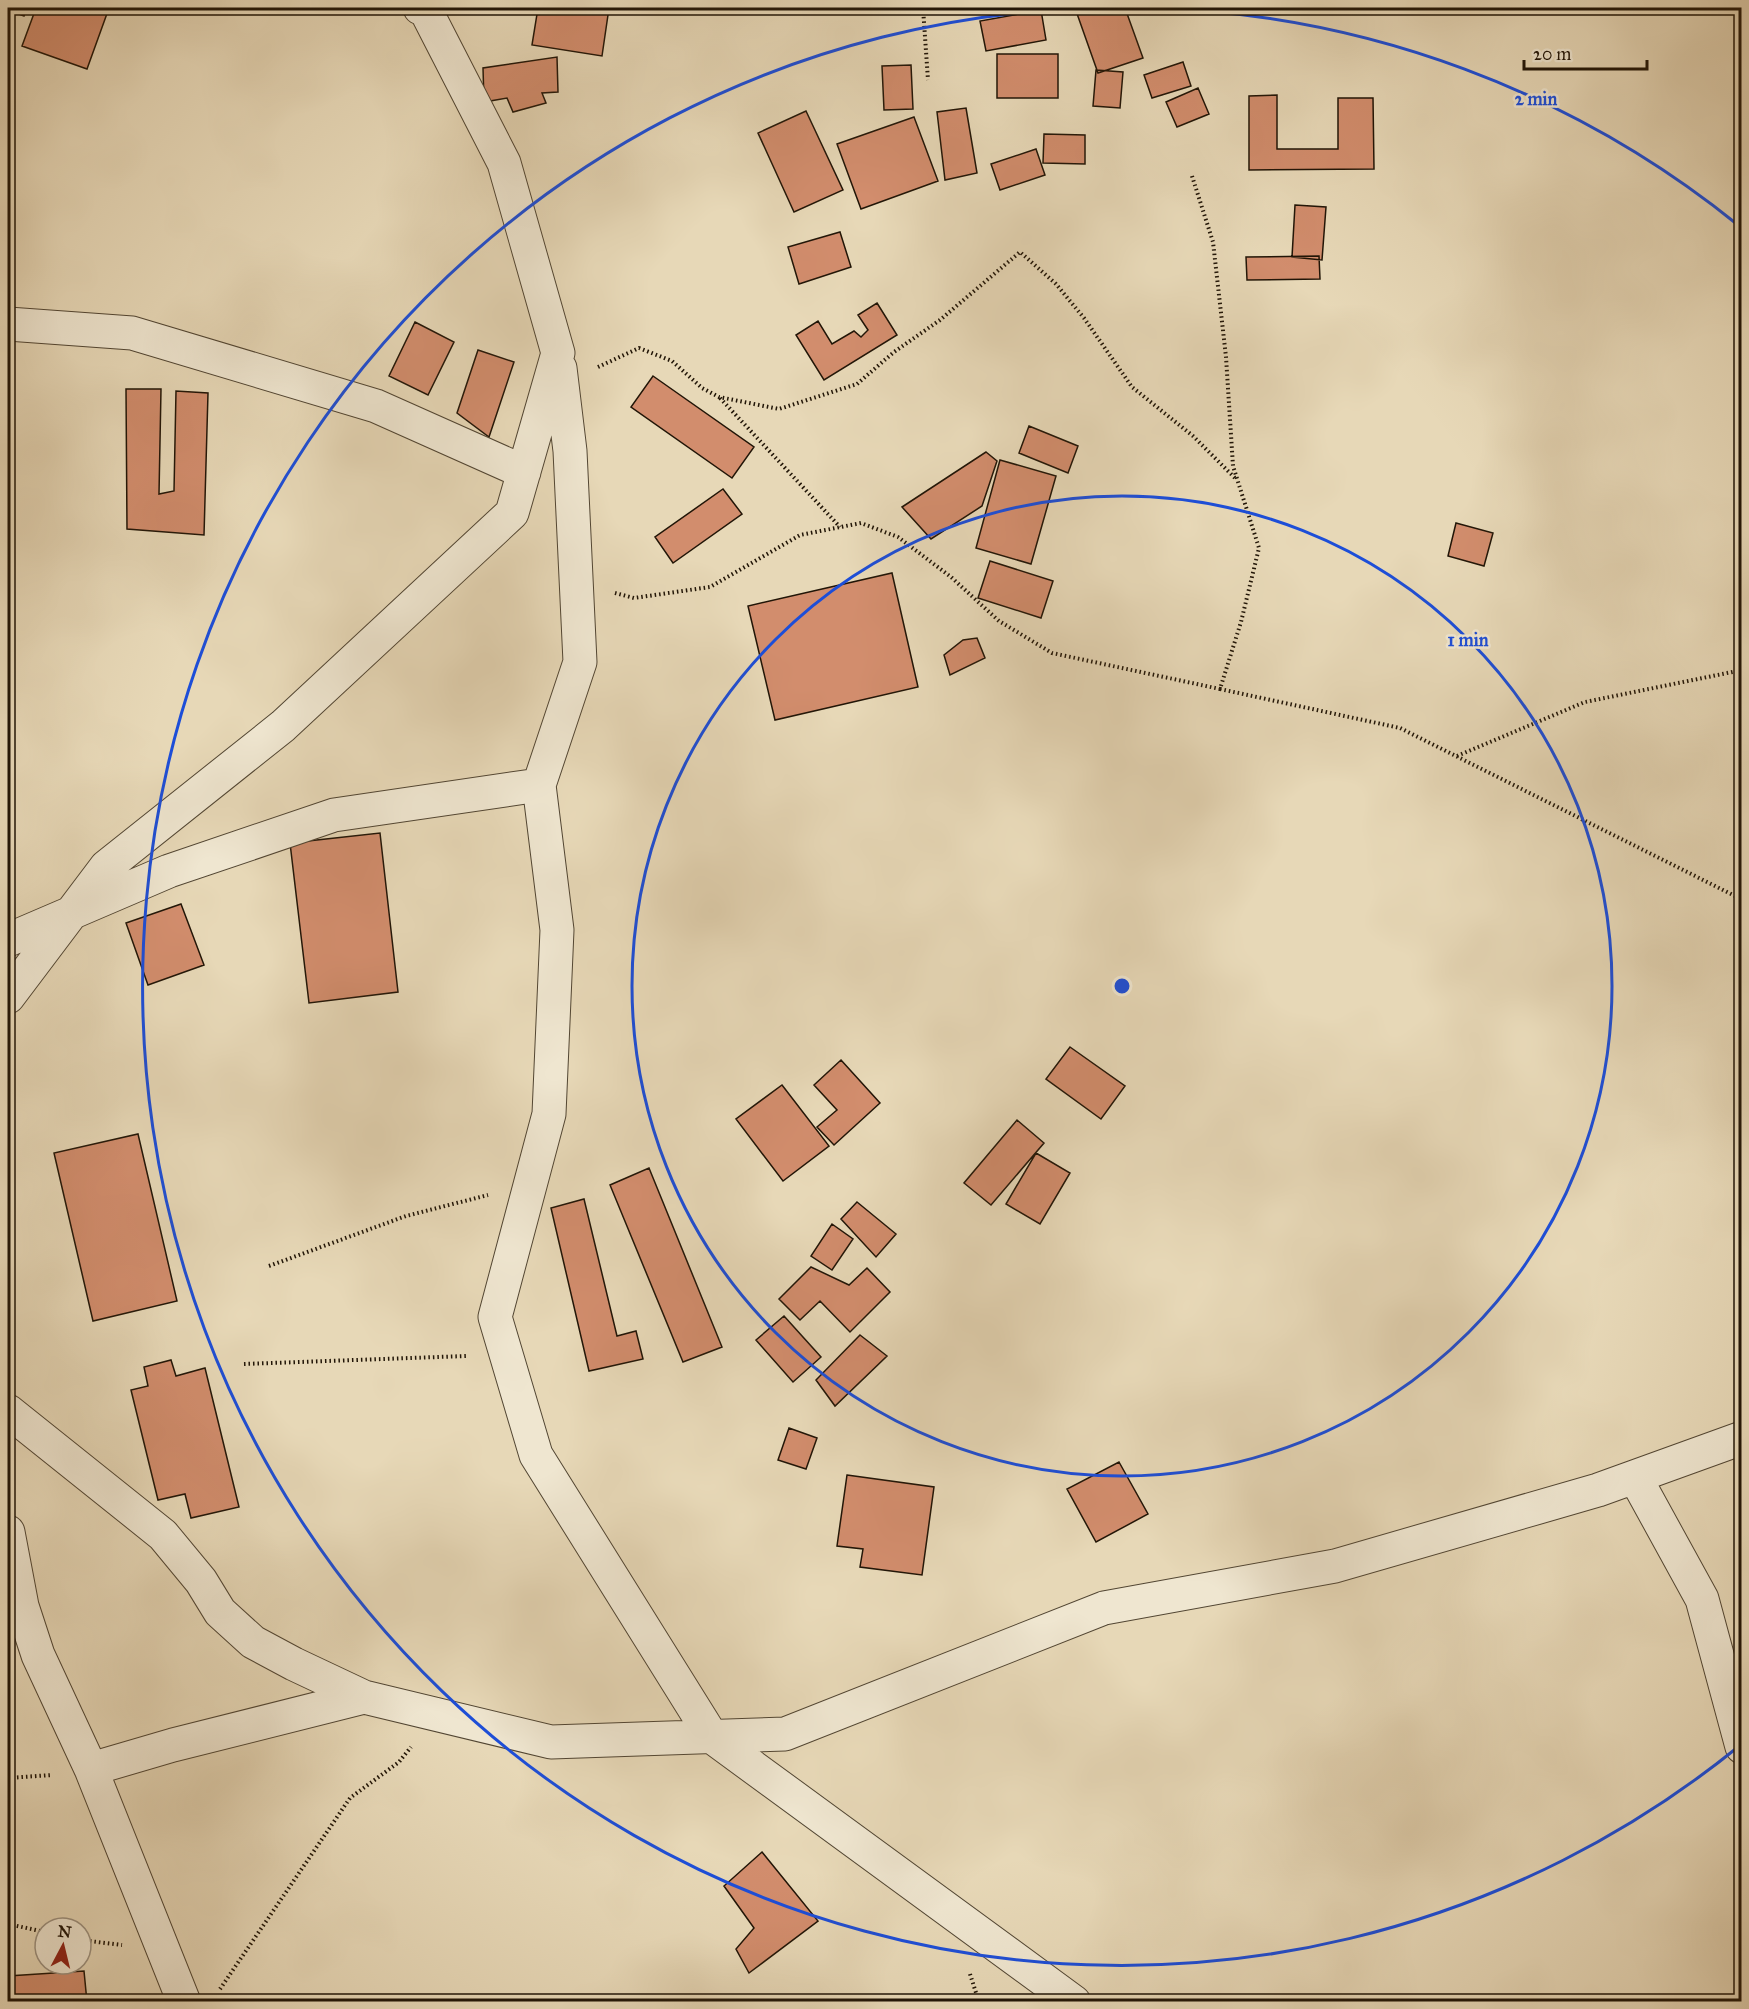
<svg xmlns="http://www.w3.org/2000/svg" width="1749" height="2009" viewBox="0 0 1749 2009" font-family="'IM FELL Great Primer',serif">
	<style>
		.building { fill: #d28d6d; stroke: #211507; stroke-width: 1.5 }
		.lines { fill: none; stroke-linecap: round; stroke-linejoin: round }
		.minor-casing { stroke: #524633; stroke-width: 35 }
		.path { stroke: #211507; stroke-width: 4; stroke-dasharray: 1.5 3; stroke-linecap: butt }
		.minor { stroke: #efe6d0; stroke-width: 33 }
		.ring { fill: none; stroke: #1d4ed8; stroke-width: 3 }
		.centre { fill: #1d4ed8; stroke: #efe6d0; stroke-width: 3 }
		.ring-label { font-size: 18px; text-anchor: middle; font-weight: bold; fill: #1d4ed8; stroke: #efe6d0; stroke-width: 5; stroke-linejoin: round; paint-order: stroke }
	</style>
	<rect width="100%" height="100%" fill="#e7d8b7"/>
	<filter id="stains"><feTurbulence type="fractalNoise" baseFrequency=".00333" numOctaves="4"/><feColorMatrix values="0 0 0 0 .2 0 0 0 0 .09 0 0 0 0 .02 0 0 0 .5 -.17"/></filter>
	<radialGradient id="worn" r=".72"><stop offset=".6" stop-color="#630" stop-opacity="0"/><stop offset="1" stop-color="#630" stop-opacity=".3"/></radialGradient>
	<path class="building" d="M8,8H27L24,16L8,10Z
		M36,8H109L87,69L22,46Z
		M538,8H609L602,56L532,45Z
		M1075,8H1125L1143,58L1098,73Z
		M1041,10L1046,40L986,51L980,21Z
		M997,54H1058V98H997Z
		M557,57L558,92L542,93L546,103L513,112L507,98L484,102L483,68Z
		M1183,62L1191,86L1152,98L1144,75Z
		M911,65L913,109L884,110L882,66Z
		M1096,70L1123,72L1120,108L1093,106Z
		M1198,88L1209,114L1177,127L1166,102Z
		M1277,95V149H1338V98H1373L1374,169L1249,170V96Z
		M966,108L977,173L945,180L937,112Z
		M806,111L843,190L794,212L758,133Z
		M914,117L938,181L861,209L837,144Z
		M1044,134L1085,135V164L1043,163Z
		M1036,149L1045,175L1000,190L991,164Z
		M1295,205L1326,207L1322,260L1292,257Z
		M840,232L851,267L799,284L788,247Z
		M1319,256L1320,279L1247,280L1246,257Z
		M877,303L897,335L824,380L796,335L818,321L832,344L854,331L861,337L868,330L858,315Z
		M415,322L454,342L428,395L389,376Z
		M478,350L514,362L489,437L457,413Z
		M653,376L754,447L732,478L631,407Z
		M126,389H161L159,494L174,491L176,391L208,393L204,535L127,529Z
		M1029,426L1078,446L1068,473L1019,453Z
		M986,452L997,461L982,506L931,539L902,507Z
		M1000,460L1056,476L1031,564L976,548Z
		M723,489L742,514L673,563L655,537Z
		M1456,523L1493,533L1484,566L1448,556Z
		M990,561L1053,581L1041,618L978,598Z
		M892,573L918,687L775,720L748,606Z
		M977,638L985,658L950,675L944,655L963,640Z
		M380,833L398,992L309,1003L290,843Z
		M181,904L204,965L148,985L126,923Z
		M1070,1047L1125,1086L1101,1119L1046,1079Z
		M841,1060L880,1103L834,1145L817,1127L837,1110L814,1085Z
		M782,1085L829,1146L783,1181L736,1119Z
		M1017,1120L1044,1143L991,1205L964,1183Z
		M138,1134L177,1301L93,1321L54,1153Z
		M1036,1153L1070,1173L1040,1224L1006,1204Z
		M649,1168L722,1347L683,1362L610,1185Z
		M584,1199L617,1336L636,1331L643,1359L589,1371L551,1208Z
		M857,1202L896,1234L876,1257L841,1219Z
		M832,1224L853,1239L832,1270L811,1256Z
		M811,1267L849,1285L867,1268L890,1292L850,1332L820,1301L800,1320L779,1299Z
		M784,1316L821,1357L793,1382L756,1340Z
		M860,1335L887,1356L835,1406L816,1380Z
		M171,1360L176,1376L205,1368L239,1507L191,1518L185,1494L158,1500L131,1390L148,1386L144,1367Z
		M789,1428L817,1438L806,1469L778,1460Z
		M1119,1462L1148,1514L1096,1542L1067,1489Z
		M847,1475L934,1487L922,1575L860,1567L863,1549L837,1546Z
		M762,1852L818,1921L749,1973L736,1949L754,1928L724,1886Z
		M84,1971L87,2002H8V1976Z"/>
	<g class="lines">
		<g class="minor-casing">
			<path id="minor" d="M8,324L132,333L376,406L524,472
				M539,785L557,930L549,1114L495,1317L536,1455L712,1737L1074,2002
				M8,940L169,871L334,815L539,785L580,662L570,451L560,368
				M8,997L106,867L283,726L512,513L558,353L504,163L425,9L420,8
				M8,1411L163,1535L201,1581L220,1612L253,1642L294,1664L364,1697L551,1742L785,1734L1104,1608L1335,1566L1598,1490L1742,1438
				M1635,1477L1702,1599L1742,1747
				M8,1532L22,1606L38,1655L91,1769L184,2002
				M91,1769L173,1745L364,1697"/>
		</g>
		<path class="path" d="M923,8L928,80
			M598,367L639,348L672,361L702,388L719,397L779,409L857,384L894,352L940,320L1020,252L1056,284L1084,318L1132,387L1193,436L1236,479
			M720,398L840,527
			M615,593L634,598L710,587L800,535L861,523L898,537L951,577L999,621L1052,653L1220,689L1241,622L1259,548L1233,466L1226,357L1213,242L1192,176
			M1220,689L1400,728L1737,897
			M1457,756L1585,702L1742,670
			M269,1266L406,1216L488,1195
			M244,1364L466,1356
			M8,1778L52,1775
			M8,1924L45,1932
			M81,1940L122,1945
			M970,1974L979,2002
			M220,1989L350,1798L399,1762L411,1747"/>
		<use href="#minor" class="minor"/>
	</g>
	<g class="ring">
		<circle cx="1122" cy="986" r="490"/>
		<path d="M1738 1747A979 979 0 1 1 1088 8M1156 8A979 979 0 0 1 1738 225"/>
	</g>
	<circle cx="1122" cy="986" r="9" class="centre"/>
	<g class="ring-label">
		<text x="1536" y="105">2 min</text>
		<text x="1468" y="646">1 min</text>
	</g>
	<rect width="1749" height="2009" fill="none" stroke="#e7d8b7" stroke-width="30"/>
	<rect x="9" y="9" width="1731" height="1991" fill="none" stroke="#211507" stroke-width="3"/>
	<rect x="15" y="15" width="1719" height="1979" fill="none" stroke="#211507" stroke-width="1.5"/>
	<g transform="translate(63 1946) rotate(7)"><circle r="28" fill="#efe6d0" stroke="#9d9280" stroke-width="1.5"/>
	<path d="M0-4.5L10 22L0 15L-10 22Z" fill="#8f2418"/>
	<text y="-9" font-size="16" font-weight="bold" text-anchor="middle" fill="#211507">N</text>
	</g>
	<path d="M1524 60v9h123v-9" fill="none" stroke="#211507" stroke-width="3"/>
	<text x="1533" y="60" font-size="18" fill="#211507" stroke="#efe6d0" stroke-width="4.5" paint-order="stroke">20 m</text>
	<rect width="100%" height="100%" filter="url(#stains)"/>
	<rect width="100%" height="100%" fill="url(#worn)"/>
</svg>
